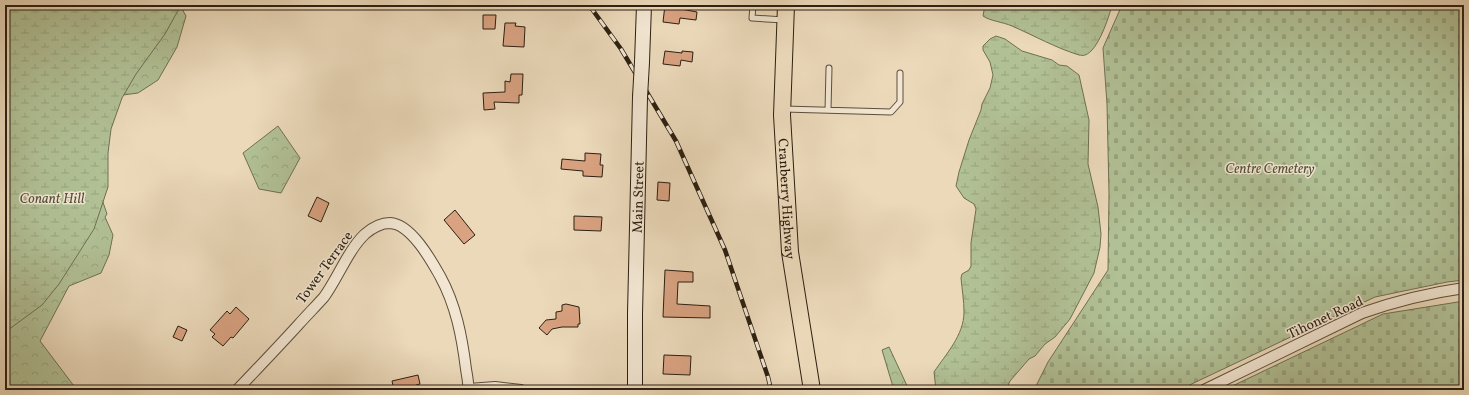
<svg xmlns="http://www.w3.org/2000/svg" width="1469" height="395" viewBox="0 0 1469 395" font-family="Vollkorn,serif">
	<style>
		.forest { fill: url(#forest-crowns); stroke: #6e7053 }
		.wetland { fill: url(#wetland-marsh); stroke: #6e7053 }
		.cemetery { fill: url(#cemetery-stones); stroke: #6e7053 }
		.building { fill: #d9a281; stroke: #2c1f11 }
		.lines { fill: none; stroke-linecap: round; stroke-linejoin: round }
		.service-casing { stroke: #5c4e3b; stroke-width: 7 }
		.minor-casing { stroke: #5c4e3b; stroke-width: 12 }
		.secondary-casing { stroke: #2c1f11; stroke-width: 16 }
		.primary-casing { stroke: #2c1f11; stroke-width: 18 }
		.service { stroke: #f2e6d2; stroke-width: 5 }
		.minor { stroke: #f2e6d2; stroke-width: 10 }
		.secondary { stroke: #f2e6d2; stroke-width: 14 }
		.primary { stroke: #ebd9ba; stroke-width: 16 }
		.rail-casing { stroke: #2c1f11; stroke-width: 4.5 }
		.rail { stroke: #f2e6d2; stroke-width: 3; stroke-dasharray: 9; stroke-linecap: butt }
		.secondary-bridge-casing { stroke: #2c1f11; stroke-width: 16; stroke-linecap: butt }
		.secondary-bridge { stroke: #f2e6d2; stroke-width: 14 }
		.labels { text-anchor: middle; stroke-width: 3; stroke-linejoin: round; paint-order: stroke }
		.park-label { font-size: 14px; font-style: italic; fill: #544f39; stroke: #f2e6d2 }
		.street-label { font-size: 14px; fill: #2c1f11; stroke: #f2e6d2 }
	</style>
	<defs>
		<pattern id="forest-crowns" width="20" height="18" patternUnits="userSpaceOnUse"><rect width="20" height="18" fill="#b1c095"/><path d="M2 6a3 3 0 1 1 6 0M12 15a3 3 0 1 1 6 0" fill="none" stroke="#98a57f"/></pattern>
		<pattern id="wetland-marsh" width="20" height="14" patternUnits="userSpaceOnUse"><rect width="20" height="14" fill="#b1c095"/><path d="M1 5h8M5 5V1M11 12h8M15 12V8" fill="none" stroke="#98a57f"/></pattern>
		<pattern id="cemetery-stones" width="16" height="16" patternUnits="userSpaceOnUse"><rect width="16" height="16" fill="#b1c095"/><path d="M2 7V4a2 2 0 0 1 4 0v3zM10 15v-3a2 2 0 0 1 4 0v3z" fill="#98a57f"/></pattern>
	</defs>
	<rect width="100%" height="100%" fill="#ebd9ba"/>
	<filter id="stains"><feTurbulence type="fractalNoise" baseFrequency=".005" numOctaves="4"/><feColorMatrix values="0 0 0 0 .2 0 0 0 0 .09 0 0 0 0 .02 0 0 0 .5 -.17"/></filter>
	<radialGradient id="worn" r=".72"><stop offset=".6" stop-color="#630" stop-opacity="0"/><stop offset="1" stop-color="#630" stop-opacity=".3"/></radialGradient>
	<path class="forest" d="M180,5L186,16L177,47L158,80L138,93L108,97L63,85L107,214L105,217L113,235L109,255L101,273L69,286L40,341L77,390H5V42Z
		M278,126L300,158L281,193L259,189L243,153Z
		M889,347L909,390H894L882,350Z"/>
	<path class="wetland" d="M5,5H181L165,34L136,74L122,98L111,129L108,153V187L94,229L59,284L42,305L8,330L5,334Z
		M985,5H1112C1109,17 1098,51 1085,55C1083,56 1081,55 1079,55C1056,48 1035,36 1012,26C1003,22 990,21 983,16Z
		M996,36L1005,39L1022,51L1052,60L1059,65L1067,66L1079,75L1089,120L1088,164L1098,207L1101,234L1100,247L1094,273L1070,319L1055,337L1045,344L1035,356L1029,359L1010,381L1006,390H936L934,372C946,354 964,335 964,312C964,301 962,289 961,278L962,274L969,270L971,266V243L976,209L974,204L964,198L956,186L959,172L969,140L981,110L982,104L990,88L993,75L990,62L983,50V46L990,39Z"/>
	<path class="cemetery" d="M1122,5H1464V280L1447,282L1375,297L1179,390H1034L1048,362L1108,270L1109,193L1107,104L1103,48Z
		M1464,301V390H1224L1383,314Z"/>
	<path class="building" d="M665,5H682L681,9L697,12L696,20L680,18L679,24L663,22Z
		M483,15H496L495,29H483Z
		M505,23H516L515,26L525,27L524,47L503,46Z
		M665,51L682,53V51L693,52L692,62L681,60L680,66L663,64Z
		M511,74H523L522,95H519V103L494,102L495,109L484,110L483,93L505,92V81L510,82Z
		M585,153L601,154L600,165H603L602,177L583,176V171L561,169L562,159L585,161Z
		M658,182L670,183L669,201L657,200Z
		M317,197L329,203L321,222L308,216Z
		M455,210L475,235L464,244L444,220Z
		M574,216L602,217L601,231L574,230Z
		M665,270L693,272V282H678L677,304L710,306V318L663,317Z
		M566,304L579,307L580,324H578V327H562L552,329L547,335L539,328L546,320L556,319V312L562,311V305Z
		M236,307L249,319L233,338L231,337L223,346L212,337L215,334L210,330L227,311L230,314Z
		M178,326L187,330L182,341L173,337Z
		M664,355L691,356L690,375L663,374Z
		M418,375L420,384L416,385L418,390H394L392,381Z"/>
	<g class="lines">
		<g class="service-casing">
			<path id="service" d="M753,5L752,18L784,20
				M784,109L891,112L900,102V73
				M828,110L829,68"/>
		</g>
		<g class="minor-casing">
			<path id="minor" d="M469,389L495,387L521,390
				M237,390C258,368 279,346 299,324C307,315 316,306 324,297C338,278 348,250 365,234C372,228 381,223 390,223C411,224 431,260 440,276C456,305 462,337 466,369C467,376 469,384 468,390
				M1204,390L1362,313C1396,301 1429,293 1464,288"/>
		</g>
		<g class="secondary-casing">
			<g id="secondary">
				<path d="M642,62L644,5"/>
				<path id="s1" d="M635,390V314L640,97"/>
			</g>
		</g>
		<g class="primary-casing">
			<g id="primary">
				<path id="s2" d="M786,5L782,115L790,252L812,390"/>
			</g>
		</g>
		<use href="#service" class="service"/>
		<use href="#minor" class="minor"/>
		<use href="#secondary" class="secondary"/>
		<use href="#primary" class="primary"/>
		<g class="rail-casing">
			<path id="rail" d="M589,5L621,49L676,141L725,250L768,377L771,390"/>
		</g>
		<use href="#rail" class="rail"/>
		<g class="secondary-bridge-casing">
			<path id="secondary-bridge" d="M640,97L642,62"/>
		</g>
		<use href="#secondary-bridge" class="secondary-bridge"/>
	</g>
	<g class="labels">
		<g class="park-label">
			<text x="1270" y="173">Centre Cemetery</text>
			<text x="52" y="203">Conant Hill</text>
		</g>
		<g class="street-label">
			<text dy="5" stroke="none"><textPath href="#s1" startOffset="193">Main Street</textPath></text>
			<text dy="5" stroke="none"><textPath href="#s2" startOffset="194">Cranberry Highway</textPath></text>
			<text transform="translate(324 267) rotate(-54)" y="5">Tower Terrace</text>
			<text transform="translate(1325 317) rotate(-25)" y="5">Tihonet Road</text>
		</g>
	</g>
	<rect width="1469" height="395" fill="none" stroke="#ebd9ba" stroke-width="20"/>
	<rect x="6" y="6" width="1457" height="383" fill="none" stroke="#2c1f11" stroke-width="2"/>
	<rect x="10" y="10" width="1449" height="375" fill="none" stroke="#2c1f11"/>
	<rect width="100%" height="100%" filter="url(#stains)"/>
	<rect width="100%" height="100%" fill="url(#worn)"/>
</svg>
